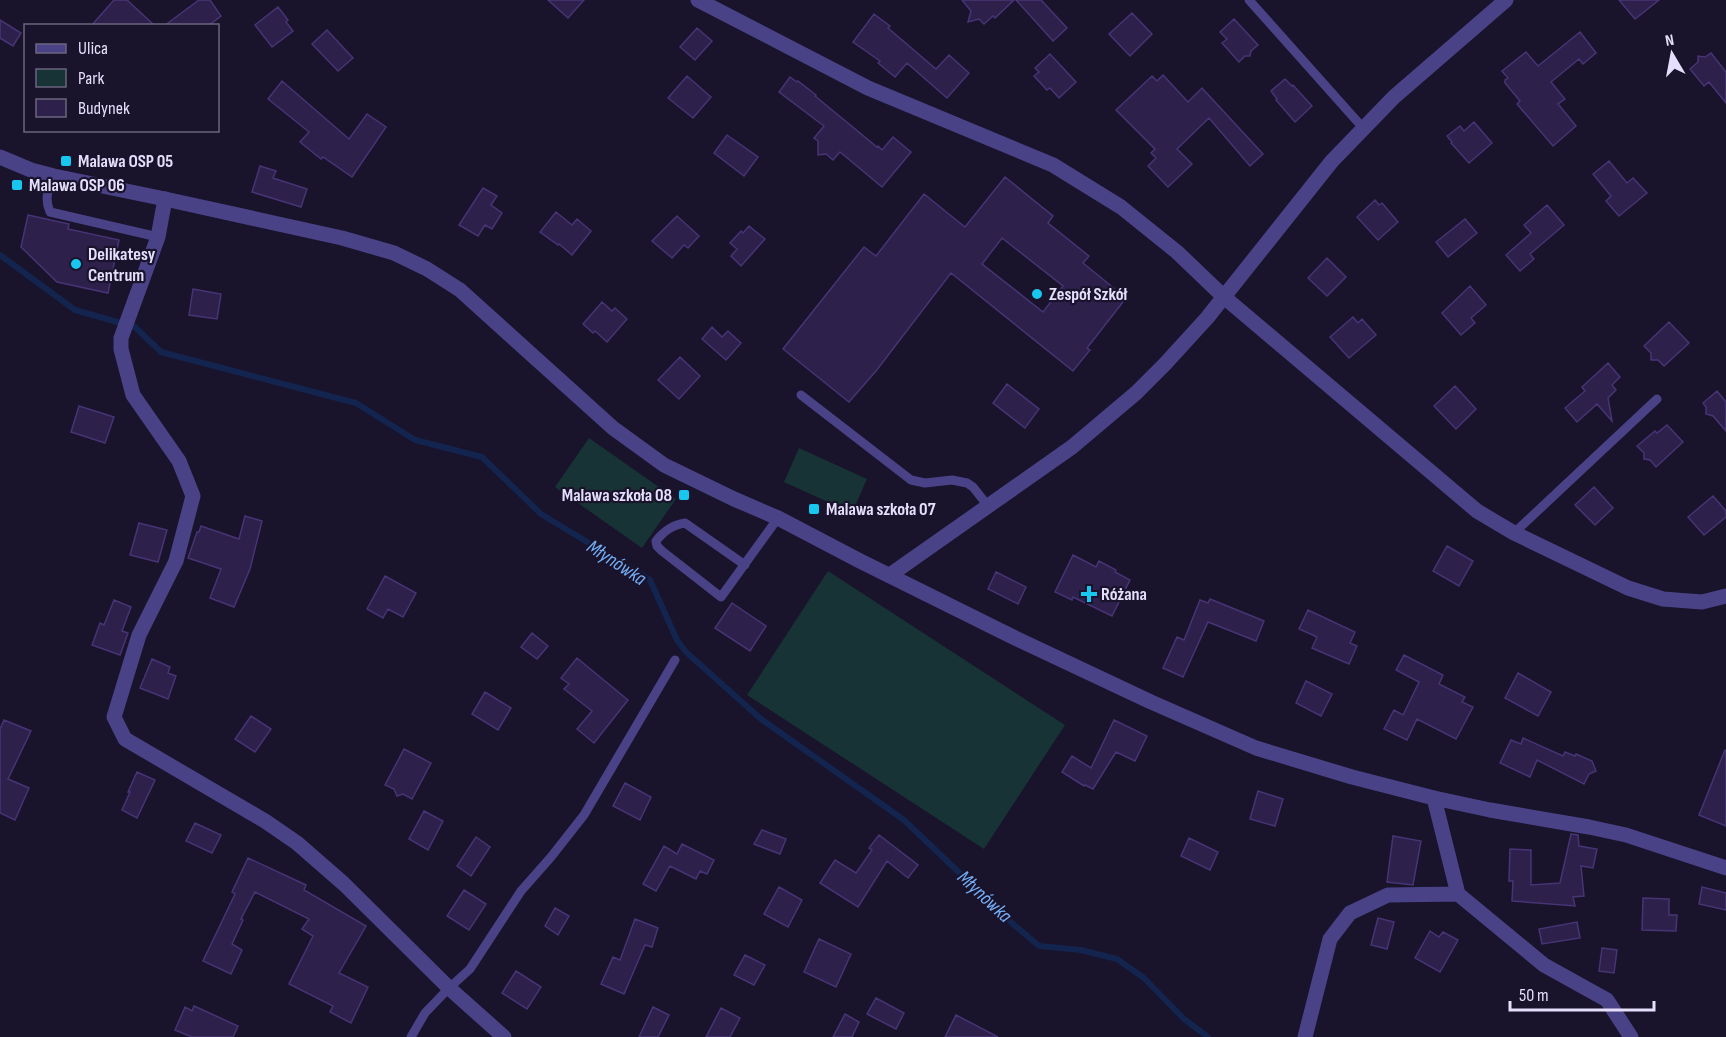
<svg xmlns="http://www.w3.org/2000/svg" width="1726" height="1037" viewBox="0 0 1726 1037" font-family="'Sofia Sans Condensed',sans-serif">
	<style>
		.green { fill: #173335 }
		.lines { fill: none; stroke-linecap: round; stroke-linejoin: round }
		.stream { stroke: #13254f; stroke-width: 6 }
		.building { fill: #2d204b; stroke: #473475; stroke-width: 1.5; fill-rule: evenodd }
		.service { stroke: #4a4287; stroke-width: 9 }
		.minor { stroke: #4a4287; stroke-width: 15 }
		.tertiary { stroke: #4a4287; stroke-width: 15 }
		.poi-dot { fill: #18c7f0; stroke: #19132b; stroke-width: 2 }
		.labels { text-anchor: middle; stroke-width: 4.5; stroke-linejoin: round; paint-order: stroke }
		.poi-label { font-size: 18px; font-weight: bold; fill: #e5dffd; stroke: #19132b; text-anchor: start }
		.water-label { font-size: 20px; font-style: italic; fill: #74aef6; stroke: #19132b }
	</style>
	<rect width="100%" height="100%" fill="#19132b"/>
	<path class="green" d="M589,438L676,499L642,548L555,487Z
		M799,448L867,479L852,513L784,482Z
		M828,571L1065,725L984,849L747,695Z"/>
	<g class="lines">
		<path class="stream" d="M0,255L75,310L135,327L161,352L356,403L415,440L482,457L541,514L650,580L677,640L686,652L761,719L904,820L1013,924L1039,946L1081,950L1117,959L1144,978L1184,1019L1208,1037"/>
	</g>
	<path class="building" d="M114,0H127L155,26H91Z
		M199,0H210L221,16L208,26H164Z
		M548,0H584L568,18Z
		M962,0H1014L995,18L993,16L984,24L979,19L968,22L971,11Z
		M1016,0H1041L1067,28L1053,41Z
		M1619,0H1659L1635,19Z
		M278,7L288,20L286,22L293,31L272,47L255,25Z
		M1132,13L1152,34L1130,56L1109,34Z
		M874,14L890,26L888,28L936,69L949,55L969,73L947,98L907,63L895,77L878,63L880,61L853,42Z
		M1234,19L1258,45L1251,51L1250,56H1245L1239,62L1222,43L1227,39L1220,32Z
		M0,20L21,33L13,46L0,38Z
		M697,28L712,41L695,60L680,47Z
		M327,30L353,58L338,71L312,44Z
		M1580,32L1596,53L1583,64L1579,59L1551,82L1565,99L1558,104L1576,126L1553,146L1517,104L1520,101L1505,83V80L1508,78L1502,71L1526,52L1538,66Z
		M1711,53L1726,72V103L1709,82L1704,86L1690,69L1698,62V56L1705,57Z
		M1050,54L1076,82L1059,98L1050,88L1047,90L1034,76L1039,72L1035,68Z
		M1163,75L1188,102L1202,88L1263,154L1250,166L1209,118L1177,149L1192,164L1168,187L1148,166L1156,158L1151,153L1155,149L1116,110L1152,76L1157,81Z
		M687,76L711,97L693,118L668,98Z
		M790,77L797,82L798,81L816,95L815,96L877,147L878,146L882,150L893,137L911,152L882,187L840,152L833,160L826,154L818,155V141L814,138L824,126L779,92Z
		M1285,79L1292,86L1293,85L1312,106L1295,122L1276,100L1277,99L1271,91Z
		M282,81L349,139L367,114L386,127L352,177L323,157L321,159L300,142L309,132L268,99Z
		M1474,122L1492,143L1469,163L1451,143L1452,142L1447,136L1460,126L1464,131Z
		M727,135L758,157L744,176L714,153Z
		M1609,161L1627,183L1633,178L1647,193L1619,216L1606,201L1611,196L1593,174Z
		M260,166L276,171L273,178L307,189L301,207L252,192Z
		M1005,177L1053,216L1048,223L1089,256L1083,263L1126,298L1087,348L1090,350L1073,371L951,273L876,371L849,402L783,349L864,247L876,256L924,194L965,227ZM1002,238L1063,286L1043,312L982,264Z
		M483,188L497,196L491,205L502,213L492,229L485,225L478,236L459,225Z
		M1375,200L1379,205L1382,203L1398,222L1378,240L1357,217Z
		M1547,205L1564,225L1530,254L1534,259L1520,271L1506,255L1531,233L1524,225Z
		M556,212L572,225L577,219L591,231L572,255L559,244L558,245L540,232Z
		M28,215L69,224L68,229L119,240L108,293L57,282L21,247Z
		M677,216L699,236L688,248L684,245L672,258L652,241Z
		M1465,219L1477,233L1448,257L1436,242Z
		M749,226L765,239L741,266L731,256L737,249L730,243L741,231L743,233Z
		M1327,258L1346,277L1327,296L1308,278Z
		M1470,286L1486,305L1471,318L1475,323L1461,335L1442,313Z
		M193,289L221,294L217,319L189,315Z
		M602,302L612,311L615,308L627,319L607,342L595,331L593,333L583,324Z
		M1353,317L1358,323L1362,319L1376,335L1349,358L1330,337Z
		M1669,322L1689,343L1664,366L1658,360H1651V353L1644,346Z
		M712,327L722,337L728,331L741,343L726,360L702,339Z
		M680,357L700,376L679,399L658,380Z
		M1608,363L1620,377L1612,385L1616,390L1608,398L1612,421L1597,404L1577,422L1565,408L1585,391L1582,387Z
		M1007,384L1039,409L1025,428L993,403Z
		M1455,386L1476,409L1456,429L1434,406Z
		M1717,391L1726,402V431L1713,416L1706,414V407L1703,403Z
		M79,406L114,417L105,443L71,432Z
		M1667,425L1683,442L1656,467L1650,460L1644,459V453L1637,446L1655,431L1657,433Z
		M1594,487L1613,508L1595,525L1575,505Z
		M1713,496L1726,511V517L1704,535L1688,517Z
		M245,516L262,521L250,569L234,607L210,598L221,569L188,558L197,532H199L201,526L239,539Z
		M139,523L167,530L158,562L130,555Z
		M1447,546L1473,561L1459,586L1433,571Z
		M1073,555L1096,567L1099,561L1116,570L1115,572L1130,580L1112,616L1073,597L1072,600L1055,592Z
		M996,572L1026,587L1018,604L988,589Z
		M385,576L416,593L403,617L388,609L383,618L367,609Z
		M1210,599L1264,621L1256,641L1208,622L1183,677L1163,668L1177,637L1184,640L1200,600L1208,603Z
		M114,600L131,607L122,631L128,633L120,655L92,645L100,623L104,625Z
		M732,603L766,626L750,651L715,628Z
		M1308,610L1355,632L1350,643L1357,646L1349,664L1312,648L1317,637L1299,629Z
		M532,633L548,646L537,659L521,647Z
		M1404,655L1443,675L1439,684L1465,697L1462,702L1473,707L1456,739L1417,719L1407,740L1384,729L1394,710L1403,715L1419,682L1396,670Z
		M577,658L628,700L594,743L577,729L592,711L564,689L569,684L561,678Z
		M152,659L170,667L168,673L176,676L168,699L140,688Z
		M1518,673L1551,692L1538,716L1505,698Z
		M1306,681L1332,694L1321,716L1296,703Z
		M485,692L511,708L498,730L472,714Z
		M251,716L271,729L255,752L235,739Z
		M4,720L31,731L8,779L29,788L15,820L0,813V729Z
		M1114,720L1147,736L1135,761L1116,752L1093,789L1085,785L1084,786L1062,772L1072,756L1091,768Z
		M1523,738L1563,756L1565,752L1575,756L1576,754L1592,761L1596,771L1589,774L1584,784L1537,760L1530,777L1500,763L1511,740L1521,744Z
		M404,749L431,763L412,799L403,794L397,796L394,789L385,785Z
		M1725,750H1726V826L1699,815Z
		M137,772L155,780L137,818L122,810L130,792H128Z
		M625,783L651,797L640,820L613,806Z
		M1258,791L1283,799L1275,826L1250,819Z
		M424,811L443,821L428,850L409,839Z
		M195,823L221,835L212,853L186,841Z
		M762,830L786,839L780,854L754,844Z
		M1571,834L1578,835L1579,846L1597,849L1593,868L1581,866L1584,896L1573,897L1575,906L1512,901L1513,881H1509L1510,849L1531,850V885L1560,883Z
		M879,835L918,865L908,878L887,861L858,907L820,883L835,860L856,873L872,850L869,848Z
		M1393,836L1421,841L1413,885L1387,882Z
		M476,837L490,847L471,876L457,866Z
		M1189,838L1218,852L1210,870L1181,856Z
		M682,844L714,860L707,874L700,871L696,879L670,866L656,891L643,884L664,846L677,854Z
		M248,858L306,885L304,890L366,926L339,973L368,987L351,1023L330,1012L333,1006L289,984L313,936L302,929L309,919L255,892L241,919L243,920L232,944L242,950L231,974L203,961L235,894L232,892Z
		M779,887L802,900L788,927L764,914Z
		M1702,887L1726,893V910L1699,904Z
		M464,890L486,904L469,930L447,916Z
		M1643,898L1669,899V915H1677L1676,931L1642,930Z
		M555,908L569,916L558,935L545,926Z
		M1378,918L1394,922L1387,949L1371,945Z
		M635,919L658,928L652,947L645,945L624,994L601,984L613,957L620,960Z
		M1577,922L1580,938L1542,944L1539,929Z
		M1430,931L1439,937L1443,932L1458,940L1440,972L1415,958Z
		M819,939L851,954L836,987L804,972Z
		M1602,948L1617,950L1614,973L1599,971Z
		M745,955L765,965L754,985L734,975Z
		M516,971L541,987L527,1009L502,993Z
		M876,998L904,1013L896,1029L867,1014Z
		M194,1006L238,1026L233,1037H192L175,1030L185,1007L192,1011Z
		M653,1007L669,1015L658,1037H639Z
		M721,1008L740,1018L730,1037H706Z
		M845,1014L859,1022L852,1037H833Z
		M956,1015L998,1037H945Z"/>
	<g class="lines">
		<path class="service" d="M1249,0L1364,129
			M54,176C48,190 44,198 50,212L158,237
			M801,395L911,480L925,483L952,480L967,483L973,487L988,506
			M1514,533L1657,399
			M745,565L685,523C672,525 664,531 656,541L657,546L662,551L721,597L778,518
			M411,1037L425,1013L449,988L470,969L521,891L551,857L584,815L675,660"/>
		<path class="minor" d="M698,0L868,88L1053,165L1121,207L1177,252L1224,297L1477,511L1514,533L1628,588L1663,599L1702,602L1726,596
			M165,199L158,237L121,338V349L133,395L179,461L193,496L176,561L139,635L114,717L125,739L265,821L297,843L344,884L449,988L504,1037
			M1458,894L1544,965L1607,1000L1631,1037
			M1305,1037L1330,939L1350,913L1388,895L1458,894L1434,798"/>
		<path class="tertiary" d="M0,157L31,170L54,176L165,199L342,238L394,253L427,269L460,290L613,428L664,465L734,499L778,518L860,561L1015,638L1151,702L1256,748L1352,777L1434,798L1490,810L1589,827L1626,835L1726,868
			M890,575L1072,447L1136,393L1165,364L1207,318L1332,161L1394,97L1506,0"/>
	</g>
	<g class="poi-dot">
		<rect x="60" y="155" width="12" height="12" rx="3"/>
		<rect x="11" y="179" width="12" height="12" rx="3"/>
		<circle cx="76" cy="264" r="6"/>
		<circle cx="1037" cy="294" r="6"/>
		<rect x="678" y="489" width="12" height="12" rx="3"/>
		<rect x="808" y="503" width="12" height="12" rx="3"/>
		<path d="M1086 585h6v6h6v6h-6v6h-6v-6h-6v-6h6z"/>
	</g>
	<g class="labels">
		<g class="poi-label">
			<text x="78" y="167">Malawa OSP 05</text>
			<text x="29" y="191">Malawa OSP 06</text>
			<text x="88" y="260">Delikatesy<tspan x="88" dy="21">Centrum</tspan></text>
			<text x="1049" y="300">Zespół Szkół</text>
			<text x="672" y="501" text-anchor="end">Malawa szkoła 08</text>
			<text x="826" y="515">Malawa szkoła 07</text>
			<text x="1101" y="600">Różana</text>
		</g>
		<g class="water-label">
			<text transform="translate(617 562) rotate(33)" y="7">Młynówka</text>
			<text transform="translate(985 896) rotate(43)" y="7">Młynówka</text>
		</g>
	</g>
	<rect x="24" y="24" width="195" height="108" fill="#19132b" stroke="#6b657f" stroke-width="1.5"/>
	<rect x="36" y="44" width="30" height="9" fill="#4a4287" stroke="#6b657f" stroke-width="1.5"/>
	<text x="78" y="54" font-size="18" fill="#e5dffd">Ulica</text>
	<rect x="36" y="69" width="30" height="18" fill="#173335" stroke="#6b657f" stroke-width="1.5"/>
	<text x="78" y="84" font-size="18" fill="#e5dffd">Park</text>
	<rect x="36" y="99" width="30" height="18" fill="#2d204b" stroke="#6b657f" stroke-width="1.5"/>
	<text x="78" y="114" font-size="18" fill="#e5dffd">Budynek</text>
	<g transform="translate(1672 54) rotate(350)" stroke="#19132b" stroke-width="4.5" paint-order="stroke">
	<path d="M0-4.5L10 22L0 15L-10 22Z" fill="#e5dffd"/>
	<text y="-9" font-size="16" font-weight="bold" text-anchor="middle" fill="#e5dffd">N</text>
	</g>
	<path d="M1510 1001v9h144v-9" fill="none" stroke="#e5dffd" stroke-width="3"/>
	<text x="1519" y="1001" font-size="18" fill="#e5dffd" stroke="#19132b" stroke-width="4.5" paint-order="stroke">50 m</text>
</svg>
